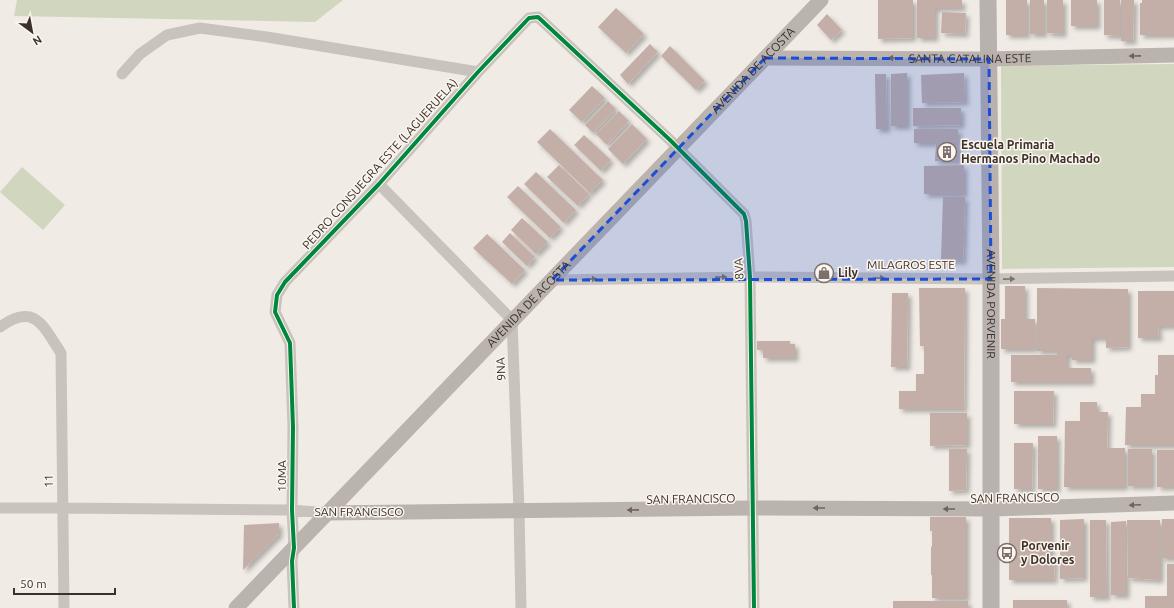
<svg xmlns="http://www.w3.org/2000/svg" width="1174" height="608" viewBox="0 0 1174 608" font-family="Ubuntu,sans-serif">
	<style>
		.green { fill: #d1d6bf }
		.building { fill: #c3afa7; filter: url(#shadow) }
		.lines { fill: none; stroke-linecap: round; stroke-linejoin: round }
		.street { stroke: #c9c3be; stroke-width: 11 }
		.secondary { stroke: #bab3ae; stroke-width: 15 }
		.primary { stroke: #b8b1ad; stroke-width: 17 }
		.cycleway-casing { stroke: #fbf5ee; stroke-width: 6 }
		.cycleway { stroke: #00873e; stroke-width: 4 }
		.oneway { fill: #6e645f }
		.oneway2 { fill: #7b726d }
		.marked { fill: #1d4ed8; fill-opacity: 0.2; stroke: #1d4ed8; stroke-width: 3; stroke-dasharray: 8 5; stroke-linejoin: round }
		.labels { text-anchor: middle; stroke-width: 3; stroke-linejoin: round; paint-order: stroke }
		.street-label { font-size: 12px; fill: #3b302b; stroke: #fbf5ee }
		.poi-label { font-size: 12px; font-weight: bold; fill: #3b302b; stroke: #fbf5ee; text-anchor: start }
	</style>
	<defs>
		<filter id="shadow"><feDropShadow dx="3.5" dy="3.5" stdDeviation="2" flood-color="#0004"/></filter>
	</defs>
	<rect width="100%" height="100%" fill="#f0ebe5"/>
	<path class="green" d="M17,0H343L315,22L14,16Z
		M1174,64V267L1002,269L1001,66Z
		M22,167L65,205L43,230L0,192Z"/>
	<path class="building" d="M878,0H913V38L878,39Z
		M917,0H962V8H935V38H917Z
		M1006,0H1027V35H1006Z
		M1030,0H1044V34H1030Z
		M1047,0H1063V34L1047,33Z
		M1071,0H1097V26H1071Z
		M1104,0H1120V36L1104,35Z
		M1121,0H1134L1133,41H1121Z
		M1142,0H1174V35H1140V3H1142Z
		M616,8L644,34L626,53L598,27Z
		M942,12L966,13L965,34L941,33Z
		M827,14L842,30L831,40L817,25Z
		M650,44L658,52L628,84L620,75Z
		M670,46L705,81L696,90L661,56Z
		M907,73V126H891V74Z
		M964,73L965,102L922,103L921,75Z
		M875,74H886L887,129H876Z
		M592,86L605,98L582,122L569,110Z
		M608,101L616,109L593,133L585,125Z
		M913,108H961V125L913,126Z
		M619,111L629,121L607,145L596,134Z
		M632,124L647,139L623,164L608,149Z
		M550,129L603,180L590,193L537,142Z
		M914,129H958V143H914Z
		M584,135L611,160L601,171L574,145Z
		M936,144H958V161H935Z
		M559,165L589,194L578,206L547,177Z
		M964,165V194H924V166Z
		M536,172L576,210L564,223L524,184Z
		M518,186L561,227L550,238L507,197Z
		M943,197H965L963,261L941,260Z
		M522,218L548,242L536,254L511,230Z
		M510,233L535,257L527,266L502,242Z
		M487,234L525,270L512,284L473,248Z
		M1005,286H1025V319H1035V349H1001V319H1005Z
		M919,288H965L964,409H899V391H916V374H924V346H920Z
		M1037,288L1128,289V347L1106,348V338H1092V360H1072V355H1067V368H1091V382H1011V355H1057V351H1037Z
		M1138,291H1174V326H1158L1159,338H1138Z
		M892,293H908L907,367H891Z
		M757,341H790V344H795V358H763V350H757Z
		M1158,355H1174V445H1125L1126,407H1141V394H1155V375H1158Z
		M1014,391H1054L1053,424H1014Z
		M1080,402H1097V412H1108L1107,448H1125V487H1064L1065,421H1080Z
		M930,413H967V445L930,446Z
		M1038,436H1057V489H1038Z
		M1014,443H1033L1032,489H1014Z
		M949,449H967L966,490L949,491Z
		M1128,449H1152V486H1128Z
		M1157,450H1174V487H1157Z
		M930,517H966V598H932V575H931V546L932,547V531H930Z
		M1009,518H1051V559H1055L1054,580H1009Z
		M1084,519V578L1060,579V520Z
		M1162,519H1174V558H1162Z
		M1090,520H1106L1107,597H1090Z
		M1127,520H1160V580L1128,578Z
		M1126,521V595H1111V522Z
		M279,523V534L243,570L244,525Z
		M1167,564H1174V608H1145V596H1167Z
		M1013,600H1067V608H1013Z
		M893,601H968V608H893Z"/>
	<g class="lines">
		<path class="street" d="M122,74L140,54L167,35L200,28L267,37L478,72
			M379,184L512,320L519,511L521,608
			M552,280L750,277L991,279L1174,276
			M0,327C35,302 43,326 61,353L64,608
			M0,508H63L292,510L327,513
			M294,608L292,561L294,548L292,510L293,427L290,343L275,312L277,295L285,282L379,184L478,72L529,18L538,17L670,140L744,214L746,221L750,277L754,608"/>
		<g class="secondary">
			<path id="s1" d="M765,58L989,59L1174,55"/>
			<path d="M327,513L752,508L992,509L1174,503"/>
			<path id="s2" d="M236,608L821,0"/>
		</g>
		<path class="primary" id="s3" d="M988,0L991,279V608"/>
		<g class="cycleway-casing">
			<path id="cycleway" d="M294,608L292,561L294,548L292,510L293,427L290,343L275,312L277,295L285,282L379,184L478,72L529,18L538,17L670,140L744,214L746,221L750,277L754,608"/>
		</g>
		<use href="#cycleway" class="cycleway"/>
	</g>
	<defs><path id="oneway-solid" d="M-6-.8H1V-3.2L6.5 0L1 3.2V.8H-6Z"/></defs>
	<g class="oneway">
		<use href="#oneway-solid" transform="translate(1135 56) rotate(179)"/>
		<use href="#oneway-solid" transform="translate(894 58) rotate(-180)"/>
		<use href="#oneway-solid" transform="translate(1135 505) rotate(178)"/>
		<use href="#oneway-solid" transform="translate(819 508) rotate(-180)"/>
		<use href="#oneway-solid" transform="translate(949 509) rotate(-180)"/>
		<use href="#oneway-solid" transform="translate(633 510) rotate(179)"/>
	</g>
	<g class="oneway2">
		<use href="#oneway-solid" transform="translate(721 277) rotate(-1)"/>
		<use href="#oneway-solid" transform="translate(879 278)"/>
		<use href="#oneway-solid" transform="translate(591 279) rotate(-1)"/>
		<use href="#oneway-solid" transform="translate(1009 279) rotate(-1)"/>
	</g>
	<path class="marked" d="M765,58L989,59L991,279L552,280Z"/>
	<defs>
		<g id="building-ring" transform="scale(1)"><circle r="9.5" fill="#fbf5ee" stroke="#7a716c" stroke-width="1.5"/><path d="M-4-6H4V6H1V3H-1V6H-4ZM-2.5-4.3h1.7v1.8h-1.7ZM.8-4.3h1.7v1.8H.8ZM-2.5-1h1.7V.8h-1.7ZM.8-1h1.7V.8H.8Z" fill="#7a716c"/></g>
		<g id="shop-ring" transform="scale(1)"><circle r="9.5" fill="#fbf5ee" stroke="#7a716c" stroke-width="1.5"/><path d="M-5-2.5h2.3a2.7 3.5 0 0 1 5.4 0H5L5.5 6h-11ZM-1.5-2.5h3a1.5 2.3 0 0 0-3 0Z" fill="#7a716c"/></g>
		<g id="bus-ring" transform="scale(1)"><circle r="9.5" fill="#fbf5ee" stroke="#7a716c" stroke-width="1.5"/><path d="M-5-6H5V4H4V6H2V4H-2V6H-4V4H-5ZM-3.5-4V0h7V-4ZM-3.5 1.2v1.5H-2V1.2ZM2 1.2v1.5H3.5V1.2Z" fill="#7a716c"/></g>
	</defs>
	<g fill-rule="evenodd">
		<use href="#building-ring" x="947" y="152"/>
		<use href="#shop-ring" x="824" y="273"/>
		<use href="#bus-ring" x="1007" y="553"/>
	</g>
	<g class="labels">
		<g class="street-label">
			<text dy="4" stroke="none"><textPath href="#s1" startOffset="205">SANTA CATALINA ESTE</textPath></text>
			<text dy="4" stroke="none"><textPath href="#s2" startOffset="746">AVENIDA DE ACOSTA</textPath></text>
			<text transform="translate(380 164) rotate(-48)" y="4">PEDRO CONSUEGRA ESTE (LAGUERUELA)</text>
			<text x="911" y="269">MILAGROS ESTE</text>
			<text transform="translate(739 269) rotate(-93)" y="4">8VA</text>
			<text dy="4" stroke="none"><textPath href="#s2" startOffset="422">AVENIDA DE ACOSTA</textPath></text>
			<text dy="4" stroke="none"><textPath href="#s3" startOffset="304">AVENIDA PORVENIR</textPath></text>
			<text transform="translate(501 369) rotate(-92)" y="4">9NA</text>
			<text transform="translate(282 476) rotate(-90)" y="4">10MA</text>
			<text transform="translate(49 481) rotate(-91)" y="4">11</text>
			<text transform="translate(1015 498) rotate(-1)" y="4">SAN FRANCISCO</text>
			<text transform="translate(691 499) rotate(-1)" y="4">SAN FRANCISCO</text>
			<text x="359" y="516">SAN FRANCISCO</text>
		</g>
		<g class="poi-label">
			<text x="961" y="149">Escuela Primaria<tspan x="961" dy="14">Hermanos Pino Machado</tspan></text>
			<text x="838" y="277">Lily</text>
			<text x="1021" y="550">Porvenir<tspan x="1021" dy="14">y Dolores</tspan></text>
		</g>
	</g>
	<g transform="translate(32 32) rotate(148)" stroke="#fbf5ee" stroke-width="3" paint-order="stroke">
	<path d="M0-3L7 15L0 10L-7 15Z" fill="#3b302b"/>
	<text y="-6" font-size="11" font-weight="bold" text-anchor="middle" fill="#3b302b">N</text>
	</g>
	<path d="M14 588v6h101v-6" fill="none" stroke="#3b302b" stroke-width="2"/>
	<text x="20" y="588" font-size="12" fill="#3b302b" stroke="#fbf5ee" stroke-width="3" paint-order="stroke">50 m</text>
</svg>
